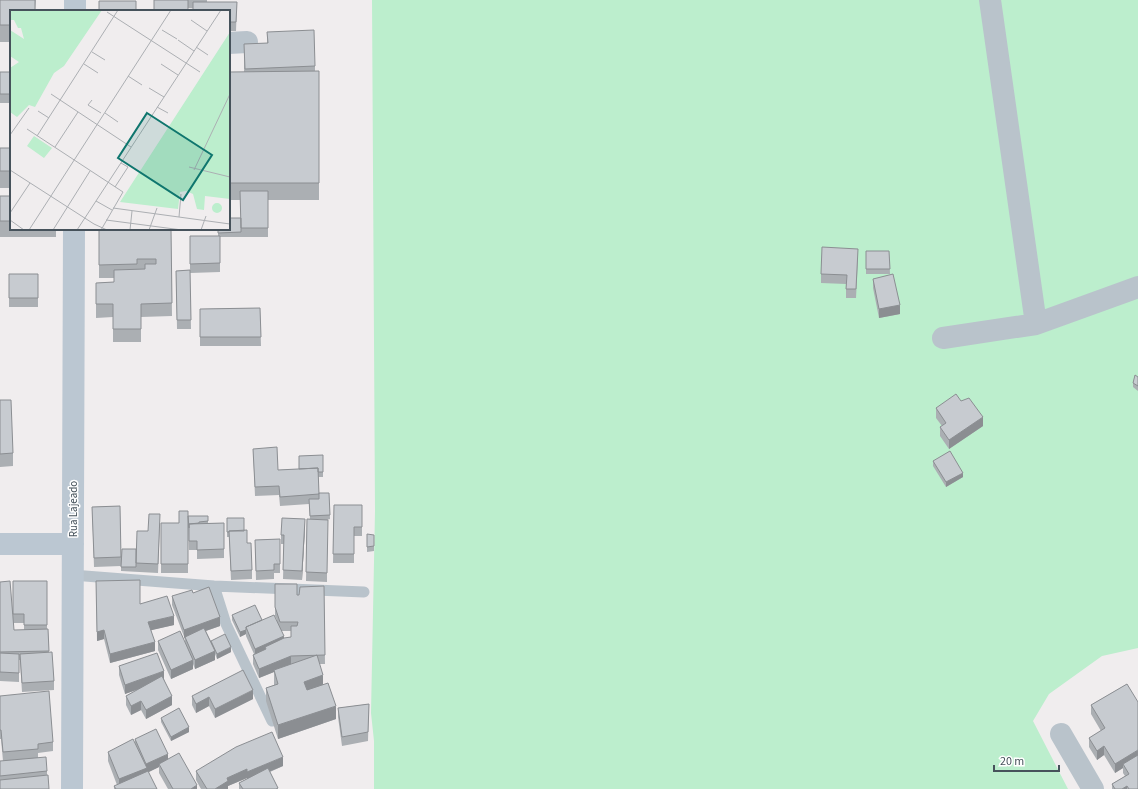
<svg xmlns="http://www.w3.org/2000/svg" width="1138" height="789" viewBox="0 0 1138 789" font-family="'Source Sans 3',sans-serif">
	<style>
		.green { fill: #bceecd }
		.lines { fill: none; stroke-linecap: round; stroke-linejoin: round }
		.lane { stroke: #b9c3cb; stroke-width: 11 }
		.street { stroke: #b9c3cb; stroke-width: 22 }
		.secondary { stroke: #bbc7d2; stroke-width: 22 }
		.wall { fill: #abafb3; fill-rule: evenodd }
		.shaded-wall { fill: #8b8e92 }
		.building { fill: #c7cbd0; stroke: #8b8e92 }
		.labels { text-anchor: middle; stroke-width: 3; stroke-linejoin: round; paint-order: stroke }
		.street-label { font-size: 11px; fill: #46525b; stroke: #fff }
		.inset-road { fill: none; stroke: #acafb3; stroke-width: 1 }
		.view { fill: #0f766e; fill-opacity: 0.15; stroke: #0f766e; stroke-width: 2 }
		.inset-edge { fill: none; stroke: #46525b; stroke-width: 2 }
	</style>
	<rect width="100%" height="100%" fill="#f0edee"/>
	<path class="green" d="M372,0H1138V648L1102,656L1049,694L1033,721L1068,789H374V741L371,713L375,511Z"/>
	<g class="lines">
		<path class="lane" d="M72,575L214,586L364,592
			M214,586L226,624L272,721"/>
		<path class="street" d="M990,0L1036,324
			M229,43L247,42
			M943,338L1036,324L1138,287
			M1061,734L1093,789"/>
		<path class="secondary" d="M75,11V0
			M0,544H73
			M72,789L74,229"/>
	</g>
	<path class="wall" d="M0,0H36L35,11H11V42H0Z
		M154,0H207V2H237L236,31H229V11L188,8Z
		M267,32L315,66V71H319V200H268V237H220V272L190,273V236H218V229L241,218L240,200H229V72H244V44L267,43Z
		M0,72H11V103H0Z
		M0,148H11V188H0Z
		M0,196H11V229H56V237H0Z
		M99,229H191V230H171L172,316L141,317V342H113V317L96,318V283L114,282V278H99Z
		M866,251H889L890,274H866Z
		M858,258L856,298H846V284L821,283V274Z
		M190,270L191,329H177L176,271Z
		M9,274H38V307H9Z
		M873,279L900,314L879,318L873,288Z
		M260,308L261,346H200V309Z
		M1138,377V391L1133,387V383Z
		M0,400L13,453V466L0,467Z
		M961,401L983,426L949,449L940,436V427L942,426L936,418V408Z
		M253,449L278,470L299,469L323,455V477H318L319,493H329L330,519L327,520V582L306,581L307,519H310L309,504L280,506L279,495L255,496Z
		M933,461L963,477L946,487L933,466Z
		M334,505H362V536H354V563H333Z
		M120,506L121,559L136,549L148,531L160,523L158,573L121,571V566L94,567L92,507Z
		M188,511V573H161V523H179Z
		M188,516L208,521V523H224V558L197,559V550H189Z
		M227,518L244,531L247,543L252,570V579L231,580L229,537H227Z
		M305,528L302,580L283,579L284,544H281V535Z
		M367,534L374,546V551L367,552Z
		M280,539V573H274V579L256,580L255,540Z
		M13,581H47V629H48L49,652L54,681V690L22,692L20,660H19V682L0,681V582L14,630H24V623H13Z
		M96,581L140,604L174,625L151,630L155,651L110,663L104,639L97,641Z
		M275,584L297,595H299L324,586L325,664H319L323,684L336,719L278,739L266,701V688L274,685V672L259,678L253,664V655L254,654L246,636V634L240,637L232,620V615L262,620H277L275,616ZM281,631H291V637L284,639Z
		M193,593L220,626L206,631L211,641L231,652L217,659L215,654V660L195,669L193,664V669L171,679L158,650V641H185V639L172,605V596Z
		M119,666L164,679L172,705L146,719L141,710L131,715L126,705V696L139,689L125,694L119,675Z
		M1127,684L1138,789H1112V784L1125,776L1123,773V768L1115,773L1104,755L1097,760L1089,747V738L1101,731L1091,714V705Z
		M0,696L53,742V751L38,753V758L47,771V775L0,789V761H3L1,739H0Z
		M192,696L253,699L215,718L209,706L196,713L192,705Z
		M369,704L368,741L342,746L338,717V708Z
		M161,718L189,732L171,741L161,722Z
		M135,739L168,759L197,789H168L159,773V767L148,772L157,789H114V786L117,785L108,761V752L135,742Z
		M283,766L270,772L278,789H239V783L247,779V778L228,786V789H201L196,780V771Z"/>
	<path class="shaded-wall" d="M900,305V314L879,318V309Z
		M983,417V426L949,449V440Z
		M963,473V477L946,487V482Z
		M305,519V528L302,580V571Z
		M174,616V625L148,631V622Z
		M220,617V626L185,638V637L184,639V630Z
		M104,630V639L97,641V632Z
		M246,630V634L240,637V632Z
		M284,636V645L266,649L265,647V654L255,658V649Z
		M155,642V651L110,663V654Z
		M231,647V652L217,659V654Z
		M215,651V660L195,669V660Z
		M291,656V665L274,670V672L259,678V669Z
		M193,660V669L171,679V670Z
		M164,671V680L125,694V685Z
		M323,675V688L304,695V682Z
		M253,690V699L215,718V709Z
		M172,696V705L146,719V710Z
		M209,697V706L196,713V704Z
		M141,701V710L131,715V706Z
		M336,706V719L278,739V725Z
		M189,727V732L171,741V737Z
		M1104,746V755L1097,760V751Z
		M1138,750V759L1123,764V768L1115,773V764Z
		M168,754V763L159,764V767L147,773L119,788V779L146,768V764Z
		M283,757V766L247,781V772Z
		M247,769V778L228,786V789H215L227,778Z
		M197,785V789H191Z
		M1127,786V789H1122Z"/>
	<path class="building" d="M0,0H35V11H11V25H0Z
		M154,0H188V11H154Z
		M99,1H136V11H99Z
		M193,2H237L236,22H229V11H193Z
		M314,30L315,66L245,69L244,44L268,43L267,32Z
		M319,71V183H229V72Z
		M0,72H11V94H0Z
		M0,148H11V171H0Z
		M240,191H268V228H241Z
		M0,196H11V221H0Z
		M229,218H241V232L218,233V229H229Z
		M99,229H171L172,303L141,304V329H113V304H96V283L114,282V270L145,269V264H156V259H137V264L99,265Z
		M190,236H220V263L190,264Z
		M822,247L858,249L856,289H846L847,275L821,274Z
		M866,251H889L890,269H866Z
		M190,270L191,320H177L176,271Z
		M9,274H38V298H9Z
		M893,274L900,305L879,309L873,279Z
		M260,308L261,337H200V309Z
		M1135,375L1138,377V386L1133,383Z
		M956,394L961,401L969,398L983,417L949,440L940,427L946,423L936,408Z
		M0,400H11L13,453L0,454Z
		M277,447L278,470L318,468L319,494L280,497L279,486L255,487L253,449Z
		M950,451L963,473L946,482L933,461Z
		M323,455V472H318V468L299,469V456Z
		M319,493H329L330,515L310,516L309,499H319Z
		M334,505H362V527H354V554H333Z
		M120,506L121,557L94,558L92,507Z
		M179,511H188V564H161V523H179Z
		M149,514H160L158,564L136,563L137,531H148Z
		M188,516H208V521L199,522V523L189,524V528Z
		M227,518H244V531H229V532H227Z
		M282,518L305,519L302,571L283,570L284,535H281Z
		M307,519L328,520L327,573L306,572Z
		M224,523V549L197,550V541H189V524Z
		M247,530V543H251L252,570L231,571L229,531Z
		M367,534L374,535V546L367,547Z
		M280,539V564H274V570L256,571L255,540Z
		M122,549H136V567H121Z
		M140,580V604L167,596L174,616L148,622L155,642L110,654L104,630L97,632L96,581Z
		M10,581L14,630L48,629L49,651L0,652V582Z
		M13,581H47V625H24V614H13Z
		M275,584H297V595H299L300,587L324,586L325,655L291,656L259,669L253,655L266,649L265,647L284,638L291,637V626H297L298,622H280L275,607Z
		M209,587L220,617L184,630L172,596L192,590L193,593Z
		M255,605L262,620L246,627V630L240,632L232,615Z
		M274,615L284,636L255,649L246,627Z
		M204,628L215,651L195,660L185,637Z
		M180,631L193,660L171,670L158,641Z
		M225,634L231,647L217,654L211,641Z
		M52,652L54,681L22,683L20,654Z
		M0,653L19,654V673L0,672Z
		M157,653L164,671L125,685L119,666Z
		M317,655L323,675L304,682L307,690L328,683L336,706L278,725L266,688L278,684L274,670Z
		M243,670L253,690L215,709L209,697L196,704L192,696Z
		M162,676L172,696L146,710L141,701L131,706L126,696Z
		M1127,684L1138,702V750L1115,764L1104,746L1097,751L1089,738L1105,728L1091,705Z
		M49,691L53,742L38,744V749L3,752L1,730H0V696Z
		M369,704L368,732L342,737L338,708Z
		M179,708L189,727L171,737L161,718Z
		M156,729L168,754L146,764L135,739Z
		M272,732L283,757L247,772V769L227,778L228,781L215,789H207L196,771L236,747Z
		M133,739L147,768L119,779L108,752Z
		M179,753L197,785L191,789H173L159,764Z
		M1138,755V789H1129L1127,786L1122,789H1115L1112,784L1129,774L1123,764Z
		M46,757L47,771L0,776V761Z
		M268,768L278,788L276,789H243L239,783Z
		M148,771L157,789H116L114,786Z
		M48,775L49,789H0V780Z"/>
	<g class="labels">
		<g class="street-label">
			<text transform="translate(73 509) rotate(-90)" y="4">Rua Lajeado</text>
		</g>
	</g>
	<g transform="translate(10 10)">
		<rect width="220" height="220" fill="#f0edee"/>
		<path d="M0,0H92L54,56L44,63L25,97L19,95L7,107L0,102V58L9,52L0,46V20L14,29L11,18H8L4,10H0ZM220,22V189L195,186L194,200L187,199L183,184L176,181L170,182L168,199L110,192ZM24,126L42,138L34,148L17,136ZM202 198a5 5 0 1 1 10 0a5 5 0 1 1-10 0Z" fill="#bceecd"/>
		<path class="inset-road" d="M97,2L190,62M181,10L197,21M152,20L167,29M168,30L184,41M186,37L198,45M82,42L95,50M74,54L88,63M151,54L168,65M118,66L132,75M139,78L154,87M41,84L121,137M82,90L78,95L91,103M147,97L158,103M28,101L39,108M95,103L108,112M17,119L113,182L91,220M0,125L19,98M27,126L108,0M45,137L68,102M179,157L220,167M0,160L84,214L97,220M184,160L220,84M105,177L118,157L111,153M86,191L102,200M103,198L220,214M0,203L20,173M169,207L171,184M0,210L14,220M96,210L172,220M19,220L161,0M43,220L80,161M67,220L211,0M120,220L122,201M139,220L147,198M191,220L196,206"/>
		<path class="view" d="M137,103L202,145L173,190L108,148Z"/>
		<rect width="220" height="220" class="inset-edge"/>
	</g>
	<path d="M994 765v6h65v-6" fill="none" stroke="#46525b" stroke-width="2"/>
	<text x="1000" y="765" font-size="12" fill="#46525b" stroke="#ffffff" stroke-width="3" paint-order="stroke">20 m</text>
</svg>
